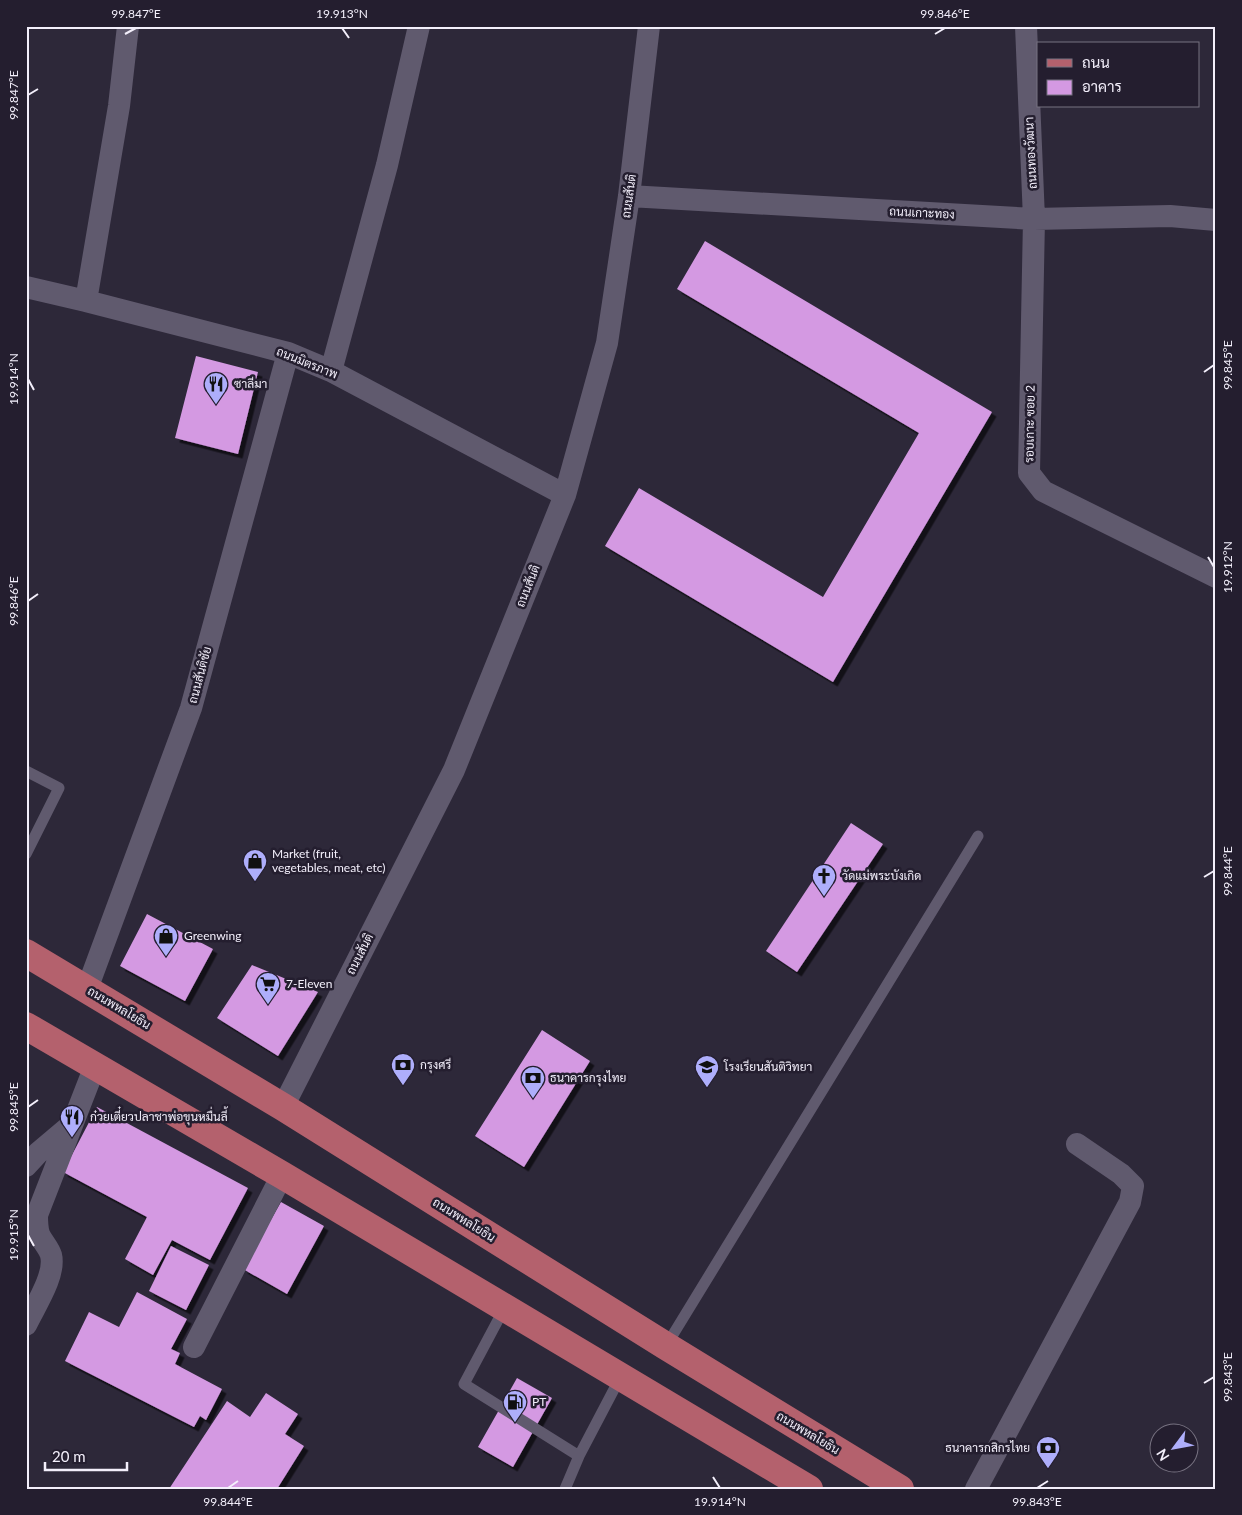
<svg xmlns="http://www.w3.org/2000/svg" width="1242" height="1515" viewBox="0 0 1242 1515" font-family="Lato,Sarabun,sans-serif">
	<style>
		.building { fill: #d499e2; filter: url(#shadow) }
		.lines { fill: none; stroke-linecap: round; stroke-linejoin: round }
		.lane { stroke: #605a6e; stroke-width: 11 }
		.street { stroke: #605a6e; stroke-width: 22 }
		.primary { stroke: #b4616d; stroke-width: 28 }
		.ticks { fill: none; stroke: #f3effb; stroke-width: 2 }
		.labels { text-anchor: middle; stroke-width: 5; stroke-linejoin: round; paint-order: stroke }
		.street-label { font-size: 12px; fill: #f3effb; stroke: #241e2f }
		.poi-label { font-size: 12px; fill: #f3effb; stroke: #241e2f; text-anchor: start }
		.neatline { fill: none; stroke: #f3effb; stroke-width: 2 }
		.ticks-label { font-size: 12px; text-anchor: middle; fill: #f3effb }
	</style>
	<defs>
		<filter id="shadow"><feDropShadow dx="4.5" dy="4.5" stdDeviation="0" flood-color="#0009"/></filter>
	</defs>
	<rect width="100%" height="100%" fill="#2d2839"/>
	<path class="building" d="M705,241L992,412L833,682L605,546L639,488L823,597L919,433L677,289Z
		M196,356L258,372L238,454L175,438Z
		M851,823L883,844L797,972L766,951Z
		M147,914L213,949L185,1001L120,966Z
		M252,965L318,992L278,1056L217,1018Z
		M542,1030L590,1061L524,1167L475,1136Z
		M97,1107L248,1188L210,1260L172,1240L153,1275L125,1259L147,1217L63,1172Z
		M281,1202L324,1226L287,1294L243,1269Z
		M171,1246L209,1265L186,1310L149,1291Z
		M137,1292L187,1319L171,1349L180,1353L175,1364L222,1389L206,1420L200,1416L194,1427L65,1361L89,1312L119,1327Z
		M517,1378L552,1398L513,1467L478,1447Z
		M266,1393L298,1414L285,1434L304,1446L277,1489H169L227,1401L250,1417Z"/>
	<g class="lines">
		<path class="lane" d="M26,771L59,788L26,854
			M505,1307L464,1384L579,1456
			M666,1346L978,836
			M565,1489L579,1456L621,1376"/>
		<path class="street" d="M1026,26L1034,219L1029,473L1043,491L1216,577
			M629,196L1034,219L1170,216L1216,220
			M26,287L86,301L288,353L331,371L565,495
			M86,301L119,106L128,26
			M331,371L387,165L419,26
			M87,989L191,708L288,353
			M283,1107L454,770L565,495L607,343L629,196L649,26
			M26,1166L38,1153L70,1126
			M26,1325C35,1306 56,1275 51,1255C49,1248 42,1241 39,1234C37,1228 37,1222 37,1215L95,1066
			M194,1347L282,1175
			M976,1489L1130,1202L1133,1186L1121,1174L1077,1144"/>
		<path class="primary" d="M26,953L283,1107L666,1346L900,1489
			M26,1026L282,1175L809,1489"/>
	</g>
	<path class="ticks" d="M342,28L349,38M125,34L136,28M935,34L945,28M28,95L38,89M1204,372L1214,365M28,379L34,390M1208,557L1214,567M28,601L38,594M1204,877L1214,871M28,1107L38,1100M28,1235L34,1246M1204,1383L1214,1377M713,1477L720,1488M228,1488L238,1481M1037,1488L1048,1481"/>
	<defs>
		<g id="restaurant-pin" transform="scale(1.25)"><path d="M0 17L-7.5 6A9.5 9.5 0 1 1 7.5 6Z" fill="#aeaefb" stroke="#241e2f"/><path d="M-5-6h1v4h1v-4h1v4h1v-4h1v5L-1.5 .5V6h-2V.5L-5-1ZM5-6V6H3V1.5H1.5Q1.5-4 5-6Z" fill="#111"/></g>
		<g id="shop-pin" transform="scale(1.25)"><path d="M0 17L-7.5 6A9.5 9.5 0 1 1 7.5 6Z" fill="#aeaefb" stroke="#241e2f"/><path d="M-5-2.5h2.3a2.7 3.5 0 0 1 5.4 0H5L5.5 6h-11ZM-1.5-2.5h3a1.5 2.3 0 0 0-3 0Z" fill="#111"/></g>
		<g id="church-pin" transform="scale(1.25)"><path d="M0 17L-7.5 6A9.5 9.5 0 1 1 7.5 6Z" fill="#aeaefb" stroke="#241e2f"/><path d="M-1.2-6h2.4v3.5h3.3v2.4h-3.3V6h-2.4V-.1h-3.3v-2.4h3.3Z" fill="#111"/></g>
		<g id="supermarket-pin" transform="scale(1.25)"><path d="M0 17L-7.5 6A9.5 9.5 0 1 1 7.5 6Z" fill="#aeaefb" stroke="#241e2f"/><path d="M-6-5.5h2.5l.6 2H6L4.5 2H-2.5L-4.4-4H-6ZM-1.5 3.2a1.3 1.3 0 1 0 .1 0ZM3 3.2a1.3 1.3 0 1 0 .1 0Z" fill="#111"/></g>
		<g id="bank-pin" transform="scale(1.25)"><path d="M0 17L-7.5 6A9.5 9.5 0 1 1 7.5 6Z" fill="#aeaefb" stroke="#241e2f"/><path d="M-6-4H6V4H-6ZM0-2.3a2.3 2.3 0 1 0 0 4.6a2.3 2.3 0 1 0 0-4.6Z" fill="#111"/></g>
		<g id="school-pin" transform="scale(1.25)"><path d="M0 17L-7.5 6A9.5 9.5 0 1 1 7.5 6Z" fill="#aeaefb" stroke="#241e2f"/><path d="M0-5L7-2L0 1L-7-2ZM-4 1L0 2.5L4 1V4Q0 6-4 4Z" fill="#111"/></g>
		<g id="fuel-pin" transform="scale(1.25)"><path d="M0 17L-7.5 6A9.5 9.5 0 1 1 7.5 6Z" fill="#aeaefb" stroke="#241e2f"/><path d="M-5.5-6h7V0h2V4h1.3V-2.5L3-4.5l.8-.8L6-3V5H2.5V1h-1V6h-7ZM-4.2-4.7v3.2H.2V-4.7Z" fill="#111"/></g>
	</defs>
	<g fill-rule="evenodd">
		<use href="#restaurant-pin" x="216" y="384"/>
		<use href="#shop-pin" x="255" y="861"/>
		<use href="#church-pin" x="824" y="876"/>
		<use href="#shop-pin" x="166" y="936"/>
		<use href="#supermarket-pin" x="268" y="984"/>
		<use href="#bank-pin" x="403" y="1065"/>
		<use href="#school-pin" x="707" y="1067"/>
		<use href="#bank-pin" x="533" y="1078"/>
		<use href="#restaurant-pin" x="72" y="1117"/>
		<use href="#fuel-pin" x="515" y="1402"/>
		<use href="#bank-pin" x="1048" y="1448"/>
	</g>
	<g class="labels">
		<g class="street-label">
			<text transform="translate(1031 153) rotate(-93)" y="4">ถนนทองวัฒนา</text>
			<text transform="translate(629 196) rotate(-82)" y="4">ถนนสันติ</text>
			<text transform="translate(922 213) rotate(3)" y="4">ถนนเกาะทอง</text>
			<text transform="translate(307 363) rotate(22)" y="4">ถนนมิตรภาพ</text>
			<text transform="translate(1030 424) rotate(-89)" y="4">รอบเกาะ ซอย 2</text>
			<text transform="translate(528 586) rotate(-68)" y="4">ถนนสันติ</text>
			<text transform="translate(200 675) rotate(-75)" y="4">ถนนสันติชัย</text>
			<text transform="translate(360 954) rotate(-63)" y="4">ถนนสันติ</text>
			<text transform="translate(119 1008) rotate(31)" y="4">ถนนพหลโยธิน</text>
			<text transform="translate(464 1220) rotate(32)" y="4">ถนนพหลโยธิน</text>
			<text transform="translate(808 1433) rotate(31)" y="4">ถนนพหลโยธิน</text>
		</g>
		<g class="poi-label">
			<text x="234" y="388">ซาลีมา</text>
			<text x="272" y="858">Market (fruit,<tspan x="272" dy="14">vegetables, meat, etc)</tspan></text>
			<text x="842" y="880">วัดแม่พระบังเกิด</text>
			<text x="184" y="940">Greenwing</text>
			<text x="286" y="988">7-Eleven</text>
			<text x="420" y="1069">กรุงศรี</text>
			<text x="724" y="1071">โรงเรียนสันติวิทยา</text>
			<text x="550" y="1082">ธนาคารกรุงไทย</text>
			<text x="90" y="1121">ก๋วยเตี๋ยวปลาชาพ่อขุนหมื่นลี้</text>
			<text x="532" y="1406">PT</text>
			<text x="1030" y="1452" text-anchor="end">ธนาคารกสิกรไทย</text>
		</g>
	</g>
	<rect width="1242" height="1515" fill="none" stroke="#241e2f" stroke-width="55"/>
	<rect x="1037" y="42" width="162" height="65" fill="#241e2f" stroke="#777281"/>
	<rect x="1047" y="59" width="25" height="8" fill="#b4616d" stroke="#777281"/>
	<text x="1082" y="68" font-size="15" fill="#f3effb">ถนน</text>
	<rect x="1047" y="80" width="25" height="15" fill="#d499e2" stroke="#777281"/>
	<text x="1082" y="92" font-size="15" fill="#f3effb">อาคาร</text>
	<g transform="translate(1174 1448) rotate(238)"><circle r="24" fill="#241e2f" stroke="#777281"/>
	<path d="M0-4L9 19L0 12L-9 19Z" fill="#aeaefb"/>
	<text y="-8" font-size="14" font-weight="bold" text-anchor="middle" fill="#f3effb">N</text>
	</g>
	<path d="M45 1462v8h82v-8" fill="none" stroke="#f3effb" stroke-width="2.5"/>
	<text x="52" y="1462" font-size="15" fill="#f3effb" stroke="#241e2f" stroke-width="4" paint-order="stroke">20 m</text>
	<rect x="28" y="28" width="1186" height="1460" class="neatline"/>
	<g class="ticks-label">
		<text x="136" y="18">99.847°E</text>
		<text x="342" y="18">19.913°N</text>
		<text x="945" y="18">99.846°E</text>
		<text transform="translate(14 95) rotate(-90)" y="4">99.847°E</text>
		<text transform="translate(1228 365) rotate(-90)" y="4">99.845°E</text>
		<text transform="translate(14 379) rotate(-90)" y="4">19.914°N</text>
		<text transform="translate(1228 567) rotate(-90)" y="4">19.912°N</text>
		<text transform="translate(14 601) rotate(-90)" y="4">99.846°E</text>
		<text transform="translate(1228 871) rotate(-90)" y="4">99.844°E</text>
		<text transform="translate(14 1107) rotate(-90)" y="4">99.845°E</text>
		<text transform="translate(14 1235) rotate(-90)" y="4">19.915°N</text>
		<text transform="translate(1228 1377) rotate(-90)" y="4">99.843°E</text>
		<text x="228" y="1506">99.844°E</text>
		<text x="720" y="1506">19.914°N</text>
		<text x="1037" y="1506">99.843°E</text>
	</g>
</svg>
